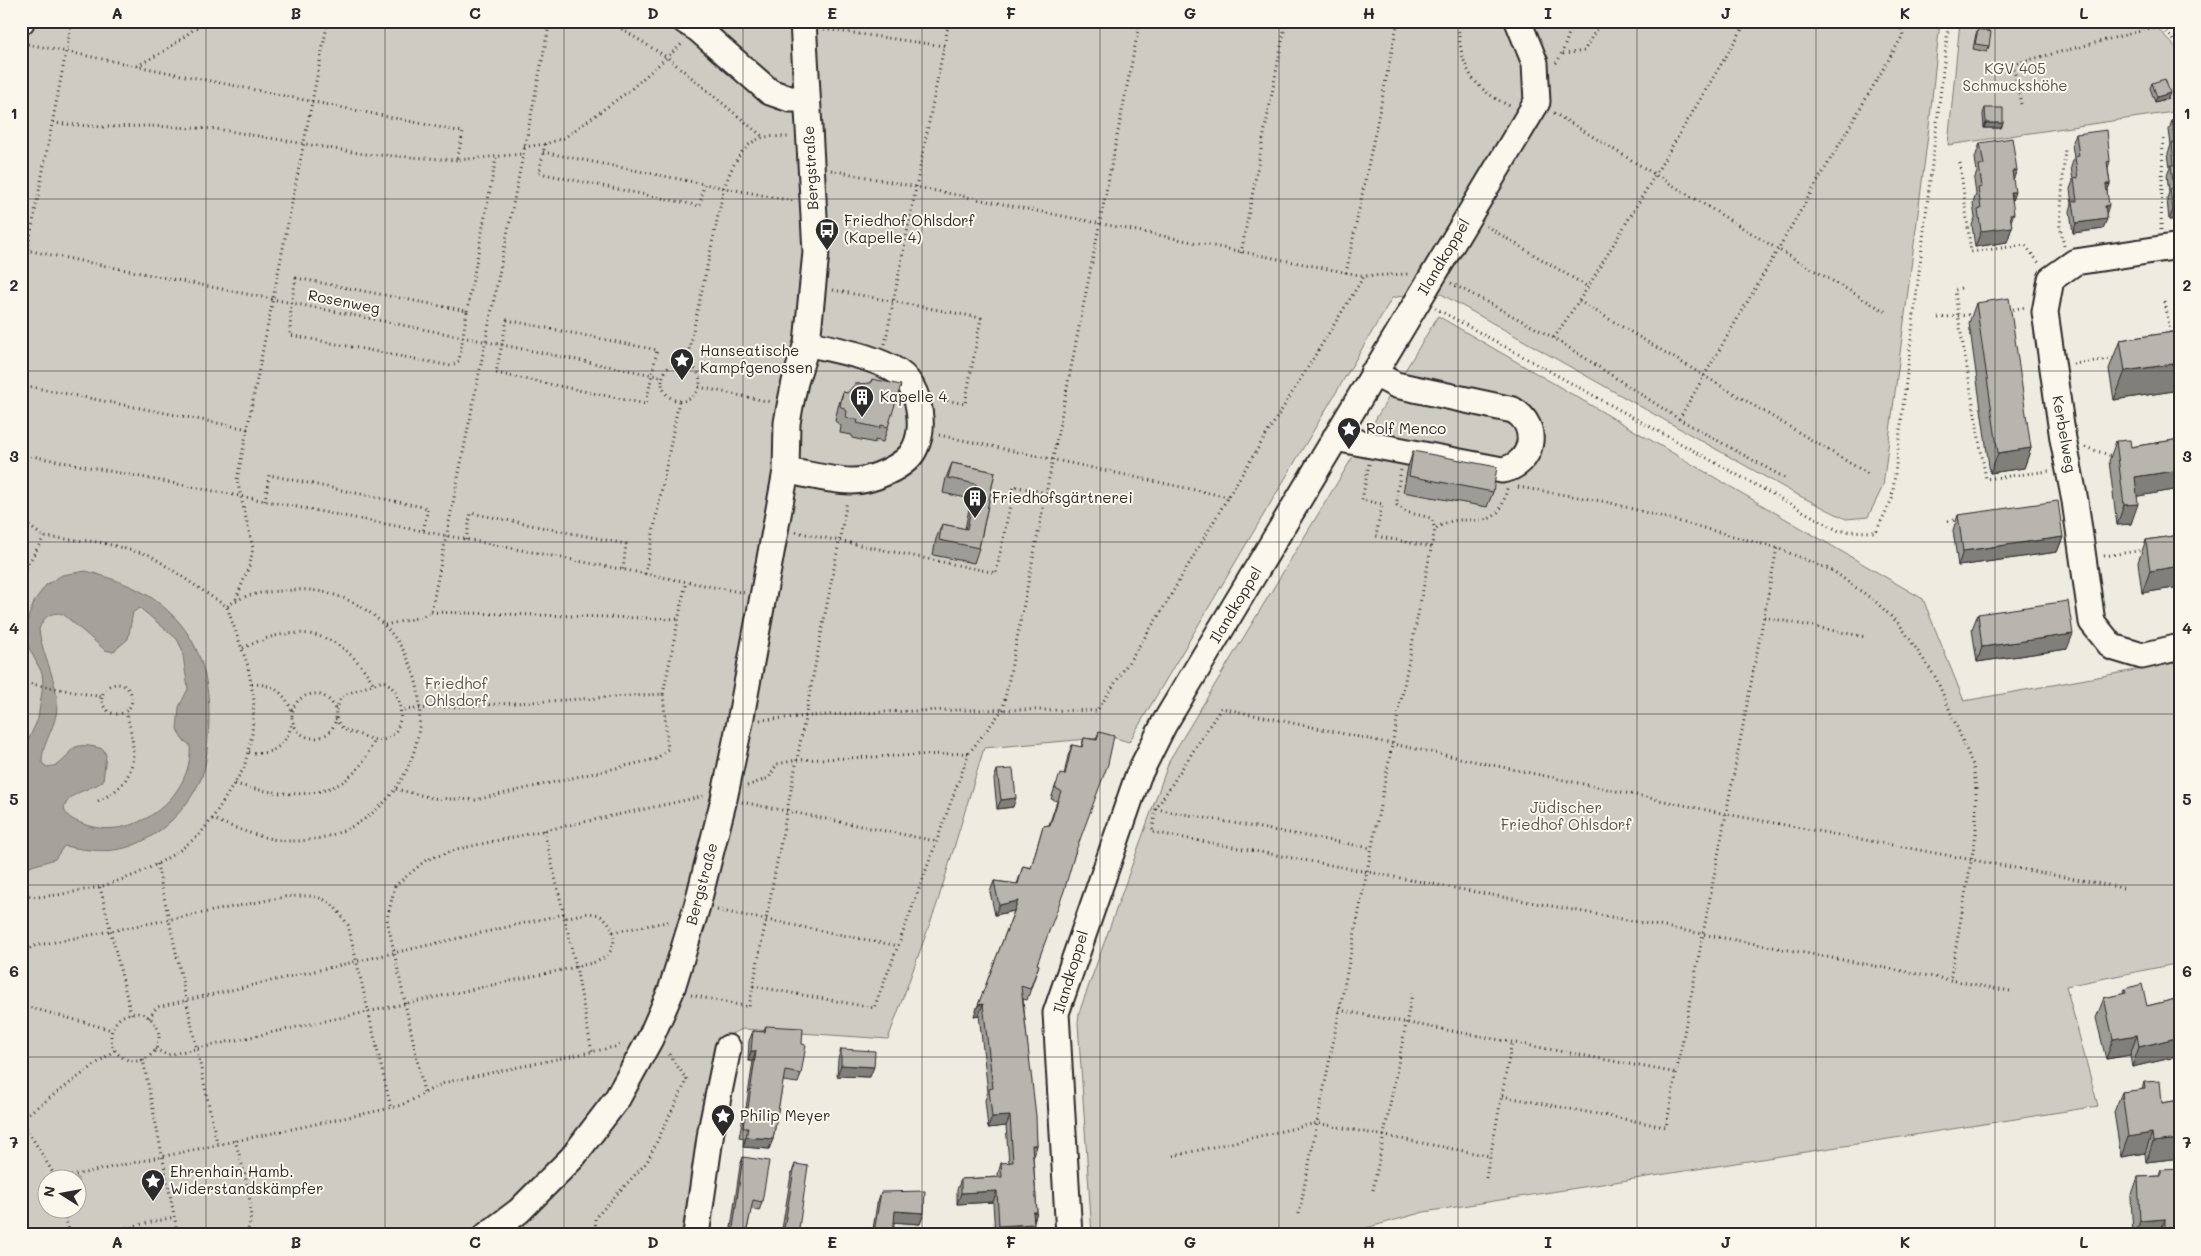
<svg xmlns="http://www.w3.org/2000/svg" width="2201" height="1256" viewBox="0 0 2201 1256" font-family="Mali,sans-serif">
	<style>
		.built { fill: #dedbd1 }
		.green { fill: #cecbc2; stroke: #7c7b76; fill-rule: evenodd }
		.water { fill: #a4a29a; stroke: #74726e; fill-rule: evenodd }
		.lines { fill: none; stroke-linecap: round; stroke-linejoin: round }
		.minor-casing { stroke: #2b2b2b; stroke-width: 29 }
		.path { stroke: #2b2b2b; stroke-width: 3; stroke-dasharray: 1 4; stroke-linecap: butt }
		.minor { stroke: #fbf7ec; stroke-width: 25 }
		.wall { fill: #9e9c96; stroke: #2b2b2b }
		.shaded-wall { fill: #817f7a; stroke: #2b2b2b }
		.building { fill: #b8b5ae; stroke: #2b2b2b }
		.grid { fill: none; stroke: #2b2b2b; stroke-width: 1; stroke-opacity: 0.55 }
		.labels { text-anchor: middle; stroke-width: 4; stroke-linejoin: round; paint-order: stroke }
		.park-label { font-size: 15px; fill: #545351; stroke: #fbf7ec }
		.street-label { font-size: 15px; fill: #2b2b2b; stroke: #fbf7ec }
		.poi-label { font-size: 15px; fill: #2b2b2b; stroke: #fbf7ec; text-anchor: start }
		.neatline { fill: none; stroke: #2b2b2b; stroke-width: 2 }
		.grid-label { font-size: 16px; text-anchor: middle; font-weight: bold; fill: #2b2b2b }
	</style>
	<rect width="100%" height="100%" fill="#eeebe0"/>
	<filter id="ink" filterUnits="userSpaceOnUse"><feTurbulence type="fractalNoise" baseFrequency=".02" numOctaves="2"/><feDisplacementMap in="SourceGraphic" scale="10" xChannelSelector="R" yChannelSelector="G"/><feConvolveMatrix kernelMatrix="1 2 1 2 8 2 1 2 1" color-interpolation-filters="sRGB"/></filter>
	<g filter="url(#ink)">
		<path class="built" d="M898,1223L920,1224L919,1235H890L891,1229Z"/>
		<path class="green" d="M21,21H1940L1929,127L1883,486L1868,517L1846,519L1792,492L1434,290L1392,298L1129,742L1112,737L984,748L937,904L888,1039L743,1029L719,1039L700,1124L681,1235H21ZM48,1178H78V1208H48Z
			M1960,21H2151L2180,52V111L1948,145Z
			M1438,316L1923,599L1964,701L2180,662V963L2066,986L2098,1106L1424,1212L1341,1235H1092L1078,1023L1079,1013L1170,759Z"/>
		<path class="water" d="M86,571C115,579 145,589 167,610C205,643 212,691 208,738C207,753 206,770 199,783C186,810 160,836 131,846C110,854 85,850 64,846L55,859L32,866L21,872V756L38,719L43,684L42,673L28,646V618L35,600L46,585L62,575ZM140,608L177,639L182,649L188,689L179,707L177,729L182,739L190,745C194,798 131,845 81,823C73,820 67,817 64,809C68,791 92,790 103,781L106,755L103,749C58,736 78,764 47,767L42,763C41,743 57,727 57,706C58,680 42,656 39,630C42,618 51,611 63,614L105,650L113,652L128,639L133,612Z"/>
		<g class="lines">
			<g class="minor-casing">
				<path id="minor" d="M685,21L698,29L770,92L790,99H806
					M21,22V21
					M2180,246L2075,262L2051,279L2045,312L2063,439L2075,501L2092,622L2112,647L2142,656L2180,647
					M1335,438L1502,470C1533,465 1541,426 1513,410L1396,385L1373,373
					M786,471C807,474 829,480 850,481C869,482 907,467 915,448C920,438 921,429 920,418C919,401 913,382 898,372C874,356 835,350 807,343
					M487,1235L519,1211L572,1158L617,1099L650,1039L671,991L697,906L724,799L740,722L786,471L787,423L790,406L795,382L807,343L816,252L803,21
					M696,1235L711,1131L728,1048
					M1069,1235L1056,1013L1138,776L1164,724L1537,102L1535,63L1518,21"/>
			</g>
			<path class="path" d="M609,21L668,58L763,137
				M1383,21L1397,24
				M1458,21C1460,65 1469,87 1510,106
				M2156,21L2180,47
				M824,29L944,46
				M23,43L463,132L457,160L523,154
				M1563,54L1584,51L1601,21
				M1556,63C1565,51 1567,35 1574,21
				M137,66L166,50L197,27L198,21
				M2021,104L2013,64L2160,26
				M1554,113L1779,250L1888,313
				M53,123L102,127L149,126L217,129L364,154L457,160
				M545,144L539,173L700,206L704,184L793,201
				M524,147L545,144L564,138L629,91L683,43
				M543,152L704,184
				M1960,163L1971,252L2025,245L2039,263
				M831,170L1364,276
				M1486,226L1588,287
				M2161,230L2163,138
				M2064,246L2060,226L2065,147
				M21,249L663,377
				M1241,253L1286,21
				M1346,273L1398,21
				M296,278L467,311L459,361L451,366L290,335L291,304Z
				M1451,283L1554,338L1679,419L1785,478
				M21,284L72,21
				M1961,288L1955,290L1958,316L1986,479L2049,471
				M833,290L981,318L965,404L936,398
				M1579,301L1870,475
				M2165,302L2171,337
				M1435,308L1839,531L1876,532L1892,499L1949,21
				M2008,310L2026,307
				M467,311L496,158
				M1938,318L1974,314
				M507,320L657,350L646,404L496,373Z
				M1554,338L1588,287L1747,21
				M885,344L949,21
				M662 382a19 19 0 1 1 38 0a19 19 0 1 1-38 0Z
				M686,364L724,188C731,169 741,142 765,137C772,136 781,137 789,137
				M2073,364L2117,358
				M21,385L248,429
				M699,387L771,402
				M1679,419L1903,35L1899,21
				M939,435L1228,497
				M2085,447L2115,457
				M21,454L745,593
				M1369,464L1362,500L1382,504L1376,536L1432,547
				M1401,470L1397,492V505L1406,512L1431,518L1435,529
				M1518,487L1607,502L1777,548L1833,571L1876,602L1900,625L1936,678L1973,765L1976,788V834L1950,980
				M265,501L269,475L428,508L423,532
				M21,520L44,537L99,542L150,555L227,607L248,666L254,701L252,735L244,768L212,819L199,835L179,851L157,864L135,875L100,887L57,895L37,897L21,894
				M1948,521L1960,519
				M796,532L996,573L1014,486L1047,493
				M466,540L471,513L626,544L623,570
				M2104,556L2144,550
				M645,574L679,401
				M21,576L44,537
				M236,599L250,564L253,548L237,480L328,21
				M431,612L678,619
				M1764,617L1866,637
				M385,625L421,617L431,612L550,21
				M243,648C297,621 341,630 373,683
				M21,682L102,697
				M252,684C273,684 285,692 292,712
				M102 699a15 15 0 1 1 30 0a15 15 0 1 1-30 0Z
				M292 716a22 22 0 1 1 44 0a22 22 0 1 1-44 0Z
				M663,694L686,582
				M336,710L341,698L346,694L383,681C404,689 409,735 382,740C375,741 366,737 360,735C348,732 341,730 336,718
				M760,720C872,710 985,708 1097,711L1161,612L1228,497L1364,276L1409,274
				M249,752C272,757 288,744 292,722
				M235,784C291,799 351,805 374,739
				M747,786L769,778L777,764L797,760L969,753
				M396,789L432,798L475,800L656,759L668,749L663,694L400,710
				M98,801C140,782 137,751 126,712
				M742,802L935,841
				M1156,809L1371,848
				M212,819C239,829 267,842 296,841C414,837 464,690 373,615C350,597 321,588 292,590C270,592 244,592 227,607
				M544,830L576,967L592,1052
				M157,864L217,1143
				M100,887L131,1014
				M717,910L898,946L969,753L1003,709L1140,21
				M613,932L672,921
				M21,953L34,946L284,897C318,894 329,895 348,925L391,1108
				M753,986L874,1008L898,946
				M2010,991L1152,832L1156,809L1221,708L1726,814L2123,888
				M691,995L749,1007L847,501
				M21,1005L112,1030
				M1339,1010L1677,1073
				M111 1037a24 24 0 1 1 48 0a24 24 0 1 1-48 0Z
				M149,1018L157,1007L564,914
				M155,1049L167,1055L576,967C585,964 598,963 605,957C621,945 614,918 595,914C585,912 574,916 565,918
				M143,1059L178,1235
				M424,1092L387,919L395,886L426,860L458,849L705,796
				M1502,1096L1666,1127L1777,548
				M21,1119L115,1050
				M21,1119L56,1178
				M235,1140C241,1163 260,1215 245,1235
				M1173,1156L1317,1123L1490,1156
				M61,1178L391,1108C415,1102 425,1090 447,1082L624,1045
				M1486,1178L1512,1042
				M1373,1190L1413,989
				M63,1208L70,1235
				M1299,1214L1435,529C1466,505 1497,543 1507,488
				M92,1235L175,1217
				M596,1235L595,1218L647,1162L687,1080L667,1051"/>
			<use href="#minor" class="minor"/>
		</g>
		<path class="wall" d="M1978,29L1989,46L1987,52L1973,49L1976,34Z
			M2152,83L2168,98L2155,102L2150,88Z
			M1985,108L2003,123L2001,128H1984L1983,114Z
			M2180,119V219L2169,220L2167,199L2169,192L2167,175L2170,168L2168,153L2171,145L2169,130L2172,120Z
			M2076,134L2110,161L2108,168L2110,184L2107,191L2106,214L2103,229L2073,233L2070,211L2072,204L2070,189L2073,181L2071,167L2074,158L2072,144Z
			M1980,143L2017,170L2013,179L2011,222L2012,227L2007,242L1975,247L1972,225L1975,218L1973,203L1976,194L1974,180L1977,172L1975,158Z
			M1976,303L2031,448L2024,468L1990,473L1969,323Z
			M2180,331V390L2114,400L2109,369L2120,340Z
			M872,379L888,427L883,442L875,440V443L852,438V435L840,433L841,426L835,421L838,407L843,392L847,393L871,383Z
			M2180,439V489L2137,496L2131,524L2117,525L2109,461L2116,441L2131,447Z
			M1413,451L1493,492L1487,507L1403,492L1408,467Z
			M952,463L995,472L979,548L974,563L933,555L936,539L942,524L965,529L971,499L943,493L946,478Z
			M1958,515L2063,537L2057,552L1958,566L1953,530Z
			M2180,535V587L2142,593L2138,562L2146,540Z
			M1978,614L2067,649L1977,662L1972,629Z
			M1099,732L1075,853L1037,964L1039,965L1027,1000L1023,999L1037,1145L1034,1156H1033L1037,1212L1030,1234L995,1235L993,1202L957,1204V1190L961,1179L998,1177V1174L1001,1163H1009L1006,1126L988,1128L985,1100L988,1092L979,1015L974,1016L1014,911L995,915L990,892L994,881L1017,884L1023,866L1031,868L1043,826L1049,825L1057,801L1051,799L1056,784L1064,775L1068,756L1072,745L1081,747L1084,738L1096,740Z
			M997,770L1013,807L997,809L994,779Z
			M2125,989L2147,1006L2180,998V1056L2132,1067L2130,1055L2106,1059L2096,1018L2104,998L2123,994Z
			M766,1026L802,1044L801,1074L798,1083L783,1081L773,1139L769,1149L743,1147L744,1138L739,1137L743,1117L746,1108L753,1061H748L749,1041L753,1031L763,1032Z
			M841,1049L870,1077L837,1076L838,1059Z
			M2144,1082L2162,1103L2180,1100V1158L2146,1162L2145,1153L2121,1157L2114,1112L2122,1092L2142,1090Z
			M743,1157L762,1202L759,1211L751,1209L746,1235H730L740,1166Z
			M795,1164L798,1235H781L791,1175Z
			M2161,1170L2180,1235H2133L2131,1197L2138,1177L2159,1176Z
			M881,1192L924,1213L920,1224L894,1222L893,1235H872L877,1204Z"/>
		<path class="shaded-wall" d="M2170,93L2168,98L2155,102L2157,97Z
			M1986,123H2003L2001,128H1984Z
			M2017,170L2011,185L2012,171Z
			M2106,184H2110L2106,194Z
			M2011,192H2015L2010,207Z
			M2109,205L2106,215L2105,206Z
			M2180,209V219L2169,220L2173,210Z
			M2014,213L2009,227H2012L2007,242L1975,247L1981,231L2010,214Z
			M2107,219L2103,229L2073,233L2076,223Z
			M2180,363V390L2114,400L2125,371Z
			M2031,448L2024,468L1990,473L1998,453Z
			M2180,470V489L2127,498L2135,477Z
			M2138,504L2131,524L2117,525L2124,505Z
			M2063,537L2057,552L1958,566L1963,551Z
			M2180,566V587L2142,593L2150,571Z
			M2073,634L2067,649L1977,662L1982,647Z
			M1016,798L1013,807L997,809L1001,800Z
			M1018,901L1014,911L995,915L999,905Z
			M983,1004L979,1015L974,1016L978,1005Z
			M2137,1035L2130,1055L2106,1059L2113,1039Z
			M2180,1037V1056L2132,1067L2139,1047Z
			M751,1051H756L753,1061H748Z
			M841,1065L874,1067L870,1077L837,1076Z
			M1010,1116L1006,1126L988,1128L992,1117Z
			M2152,1133L2145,1153L2121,1157L2128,1137Z
			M746,1137L773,1139L769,1149L743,1147Z
			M2180,1139V1158L2146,1162L2153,1142Z
			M1032,1145H1037L1034,1156H1028Z
			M997,1191L993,1202L957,1204L961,1193Z
			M895,1211L924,1213L920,1224L891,1222Z
			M1033,1212H1037L1033,1223Z
			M2165,1219L2159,1235H2135L2140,1221Z
			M1034,1224L1030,1234L996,1235L999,1226Z
			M2165,1228H2180V1235H2163Z"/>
		<path class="building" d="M1978,29L1991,32L1989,46L1975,44Z
			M2165,79L2170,93L2157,97L2152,83Z
			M1985,108H2003V123H1986Z
			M2180,119V209L2173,210L2170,189L2174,188L2171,165H2174L2172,143H2176L2172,120Z
			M2107,130L2110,161L2107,162L2110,184H2106L2109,205L2105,206L2107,219L2076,223L2073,201H2077L2074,179L2078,178L2075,157L2079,156L2076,134Z
			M2012,138L2017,170L2012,171L2015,192H2011L2014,213L2010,214L2012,227L1981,231L1978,210L1981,209L1978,188L1982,187L1979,165H1984L1980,143Z
			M2009,298L2031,448L1998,453L1976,303Z
			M2180,331V363L2125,371L2120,340Z
			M872,379L901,385L888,427L881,425L880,428L857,423L858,420L846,418L847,411L840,406L843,392L847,393L855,384L871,383Z
			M2180,439V470L2135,477L2138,504L2124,505L2116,441L2130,440L2131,447Z
			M1413,451L1497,467L1493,492L1409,476Z
			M952,463L995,472L979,548L939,540L942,524L967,529L976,484L948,478Z
			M2058,501L2063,537L1963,551L1958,515Z
			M2180,535V566L2150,571L2146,540Z
			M2068,601L2073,634L1982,647L1978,614Z
			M1099,732L1114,736L1108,764L1075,853L1064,891L1037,964L1039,965L1030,989L1021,986L1036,1116L1037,1145H1032L1037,1212H1033L1034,1224L999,1226L997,1191L961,1193V1179L1002,1177L1001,1163L1013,1162L1010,1116L992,1117L989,1089L993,1088L983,1004L978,1005L1018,901L999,905L994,881L1018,884L1023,866L1031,868L1043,826L1050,825L1061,791L1055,788L1060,774L1065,775L1072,745L1082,747L1084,738L1097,740Z
			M1013,769L1016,798L1001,800L997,770Z
			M2142,984L2147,1006L2180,998V1037L2139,1047L2137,1035L2113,1039L2104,998L2126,993L2125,989Z
			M766,1026L803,1028L802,1044L806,1045L801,1074L785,1071L773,1139L746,1137L748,1128H743L746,1107L748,1108L756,1051H751L753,1031L765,1032Z
			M841,1049L875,1051L874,1067L841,1065Z
			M2160,1081L2162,1103L2180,1100V1139L2153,1142L2152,1133L2128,1137L2122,1092L2145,1089L2144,1082Z
			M743,1157L769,1161L762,1202L753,1200L746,1235L735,1233V1235H732Z
			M795,1164L808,1166L798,1235H783Z
			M2180,1169V1228H2165V1219L2140,1221L2138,1177L2161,1176V1170Z
			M925,1191L924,1213L895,1211L893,1235H875V1226L881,1192Z"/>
	</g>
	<path class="grid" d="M206,21V1235M385,21V1235M564,21V1235M743,21V1235M922,21V1235M1100,21V1235M1279,21V1235M1458,21V1235M1637,21V1235M1816,21V1235M1995,21V1235M21,199H2180M21,371H2180M21,542H2180M21,714H2180M21,885H2180M21,1057H2180"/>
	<defs>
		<g id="bus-pin" transform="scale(1.25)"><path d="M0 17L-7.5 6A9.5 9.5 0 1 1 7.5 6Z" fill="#2b2b2b" stroke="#fbf7ec"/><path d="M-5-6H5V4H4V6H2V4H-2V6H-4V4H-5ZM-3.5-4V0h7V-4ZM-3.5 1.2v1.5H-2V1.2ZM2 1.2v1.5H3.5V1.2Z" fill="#fff"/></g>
		<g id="sight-pin" transform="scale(1.25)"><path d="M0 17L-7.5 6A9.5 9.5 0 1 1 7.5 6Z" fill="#2b2b2b" stroke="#fbf7ec"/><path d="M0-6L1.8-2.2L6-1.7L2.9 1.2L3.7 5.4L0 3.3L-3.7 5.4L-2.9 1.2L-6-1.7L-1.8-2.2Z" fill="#fff"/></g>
		<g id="building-pin" transform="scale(1.25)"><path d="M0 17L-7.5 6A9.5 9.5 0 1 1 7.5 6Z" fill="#2b2b2b" stroke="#fbf7ec"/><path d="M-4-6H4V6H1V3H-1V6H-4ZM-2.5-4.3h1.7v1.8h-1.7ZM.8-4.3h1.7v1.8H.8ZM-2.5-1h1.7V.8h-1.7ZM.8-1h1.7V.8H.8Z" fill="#fff"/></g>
	</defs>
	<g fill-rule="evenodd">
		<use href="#bus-pin" x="827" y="230"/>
		<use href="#sight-pin" x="682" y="360"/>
		<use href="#building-pin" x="862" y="397"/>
		<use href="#sight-pin" x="1349" y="429"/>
		<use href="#building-pin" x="975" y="498"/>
		<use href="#sight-pin" x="723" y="1116"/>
		<use href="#sight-pin" x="153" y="1181"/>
	</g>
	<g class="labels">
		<g class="park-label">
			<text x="2015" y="74">KGV 405<tspan x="2015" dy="17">Schmuckshöhe</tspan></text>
			<text x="456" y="689">Friedhof<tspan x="456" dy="17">Ohlsdorf</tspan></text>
			<text x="1566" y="813">Jüdischer<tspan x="1566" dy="17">Friedhof Ohlsdorf</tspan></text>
		</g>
		<g class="street-label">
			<text transform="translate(811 168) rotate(-93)" y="5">Bergstraße</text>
			<text transform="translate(1444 257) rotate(-59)" y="5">Ilandkoppel</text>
			<text transform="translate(344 302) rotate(11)" y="5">Rosenweg</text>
			<text transform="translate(2064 434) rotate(80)" y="5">Kerbelweg</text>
			<text transform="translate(1236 605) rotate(-59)" y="5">Ilandkoppel</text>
			<text transform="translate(702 884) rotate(-75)" y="5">Bergstraße</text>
			<text transform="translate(1071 972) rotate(-73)" y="5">Ilandkoppel</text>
		</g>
		<g class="poi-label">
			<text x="844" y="226">Friedhof Ohlsdorf<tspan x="844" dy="17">(Kapelle 4)</tspan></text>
			<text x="700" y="356">Hanseatische<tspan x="700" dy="17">Kampfgenossen</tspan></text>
			<text x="880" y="402">Kapelle 4</text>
			<text x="1366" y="434">Rolf Menco</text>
			<text x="992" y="503">Friedhofsgärtnerei</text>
			<text x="740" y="1121">Philip Meyer</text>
			<text x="170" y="1177">Ehrenhain Hamb.<tspan x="170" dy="17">Widerstandskämpfer</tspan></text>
		</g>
	</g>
	<rect width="2201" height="1256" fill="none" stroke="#fbf7ec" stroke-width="55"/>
	<g transform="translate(62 1194) rotate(281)"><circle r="24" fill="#fbf7ec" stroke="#a8a59f"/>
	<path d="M0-4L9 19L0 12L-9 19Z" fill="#2b2b2b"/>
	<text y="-8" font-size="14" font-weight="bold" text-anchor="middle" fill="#2b2b2b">N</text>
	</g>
	<rect x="28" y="28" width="2146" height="1200" class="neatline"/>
	<g class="grid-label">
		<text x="117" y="19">A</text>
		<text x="296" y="19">B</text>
		<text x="475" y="19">C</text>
		<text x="653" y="19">D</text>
		<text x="832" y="19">E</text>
		<text x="1011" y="19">F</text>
		<text x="1190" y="19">G</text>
		<text x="1369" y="19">H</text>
		<text x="1548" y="19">I</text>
		<text x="1726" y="19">J</text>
		<text x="1905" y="19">K</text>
		<text x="2084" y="19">L</text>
		<text x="14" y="119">1</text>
		<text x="2187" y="119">1</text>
		<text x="14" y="291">2</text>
		<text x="2187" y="291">2</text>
		<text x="14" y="462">3</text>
		<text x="2187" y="462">3</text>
		<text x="14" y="634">4</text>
		<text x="2187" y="634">4</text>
		<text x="14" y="805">5</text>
		<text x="2187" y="805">5</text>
		<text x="14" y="977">6</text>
		<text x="2187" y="977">6</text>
		<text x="14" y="1148">7</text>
		<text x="2187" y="1148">7</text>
		<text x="117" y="1248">A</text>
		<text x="296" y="1248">B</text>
		<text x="475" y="1248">C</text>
		<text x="653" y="1248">D</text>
		<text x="832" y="1248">E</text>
		<text x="1011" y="1248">F</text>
		<text x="1190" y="1248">G</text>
		<text x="1369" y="1248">H</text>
		<text x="1548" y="1248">I</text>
		<text x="1726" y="1248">J</text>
		<text x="1905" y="1248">K</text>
		<text x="2084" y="1248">L</text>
	</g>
</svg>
